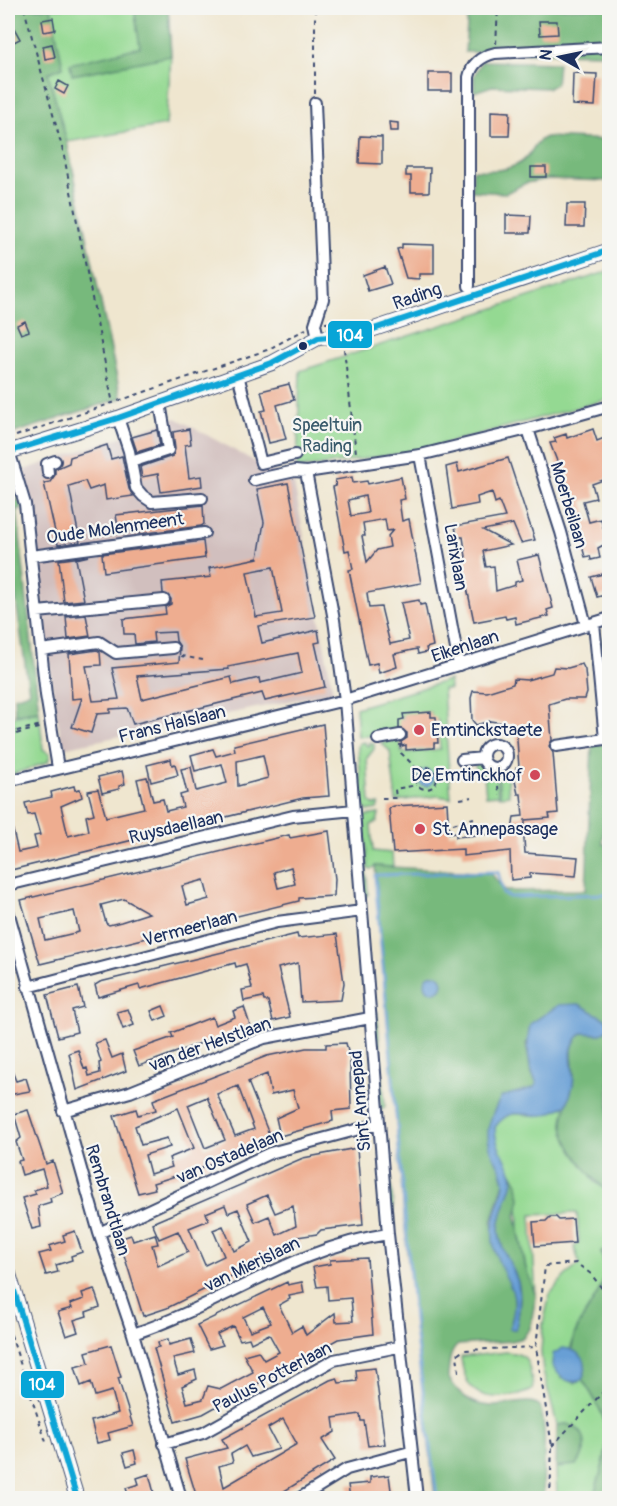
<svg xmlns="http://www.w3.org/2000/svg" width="617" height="1506" viewBox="0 0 617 1506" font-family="Pangolin,sans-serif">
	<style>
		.industrial { fill: #d1bfbe }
		.green { fill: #94d992; stroke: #588478; stroke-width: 1.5 }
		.forest { fill: #77b97c; stroke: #49746d; stroke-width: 1.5 }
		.water { fill: #679fd5; stroke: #41679a; stroke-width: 1.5 }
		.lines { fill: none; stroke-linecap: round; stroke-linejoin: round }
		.stream { stroke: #679fd5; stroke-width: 3 }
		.building { fill: #eead90; fill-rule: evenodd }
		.minor-casing { stroke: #3b4a6f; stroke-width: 14 }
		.major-casing { stroke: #3b4a6f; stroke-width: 16 }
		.path { stroke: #3b4a6f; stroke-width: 2; stroke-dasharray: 4.5 4.5; stroke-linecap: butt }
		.minor { stroke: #fff; stroke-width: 10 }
		.major { stroke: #fff; stroke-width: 14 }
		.bus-1-casing { stroke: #f6f6f2; stroke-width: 10 }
		.bus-1 { stroke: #07a5d7; stroke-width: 6 }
		.bus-dot { fill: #1b2f5e; stroke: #f6f6f2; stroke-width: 2 }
		.poi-dot { fill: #d1495b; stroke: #f6f6f2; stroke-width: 2 }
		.labels { text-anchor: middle; stroke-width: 4.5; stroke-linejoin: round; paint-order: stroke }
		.street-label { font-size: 18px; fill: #1b2f5e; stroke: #f6f6f2 }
		.park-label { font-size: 18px; fill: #395a6b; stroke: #f6f6f2 }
		.poi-label { font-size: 18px; fill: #1b2f5e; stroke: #f6f6f2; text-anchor: start }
		.line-badge { stroke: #f6f6f2; stroke-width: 2 }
		.badge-label { font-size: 16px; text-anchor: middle; font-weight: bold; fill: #fff }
	</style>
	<rect width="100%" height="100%" fill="#f6f6f2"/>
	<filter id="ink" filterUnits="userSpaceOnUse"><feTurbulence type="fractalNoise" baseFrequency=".0167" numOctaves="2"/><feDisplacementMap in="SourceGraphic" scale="12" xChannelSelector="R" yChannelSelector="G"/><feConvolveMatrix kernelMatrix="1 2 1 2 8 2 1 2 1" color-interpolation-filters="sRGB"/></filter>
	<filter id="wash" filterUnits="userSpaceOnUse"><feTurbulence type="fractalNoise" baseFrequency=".008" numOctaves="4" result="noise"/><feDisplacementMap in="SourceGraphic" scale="24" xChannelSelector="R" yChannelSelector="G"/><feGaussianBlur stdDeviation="1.35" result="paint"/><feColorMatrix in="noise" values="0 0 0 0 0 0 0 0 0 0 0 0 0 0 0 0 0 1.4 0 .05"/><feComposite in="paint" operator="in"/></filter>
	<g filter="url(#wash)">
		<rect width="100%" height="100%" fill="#efe6cf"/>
		<path class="industrial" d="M176,418L294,483L333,692L63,748L54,702L30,501L24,470Z"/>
		<path class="green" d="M8,8H168L171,56L166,125L67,142L121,398L8,435Z
			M609,271V399L417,451L297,469L300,371Z
			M449,680L450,689H443L451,798L438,796L396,801L390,751L381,743L400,739L402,753L440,749L438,720L431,717V712L403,715L400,733L358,737L356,708Z
			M39,711L43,749L50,754L48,762L8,776V718Z
			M365,742L366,745L370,746V742L374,744V749L367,758L370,801L374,805L379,804L377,809L367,811L363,807L358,747L359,743Z
			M475,762H482L487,771L496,774L498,795L486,796L484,774L476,773Z
			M507,773L509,795L500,796L498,774Z
			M379,814L377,822L371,825L373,851L392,853L393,867L375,866L371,869L368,868L364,816Z
			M358,822H362L368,894L364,898Z
			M373,1012H377L385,1106L381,1110Z
			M566,1106L563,1126L594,1181L609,1192V1250L601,1253C616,1287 581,1308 573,1339C570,1351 566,1363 561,1378L575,1383L582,1379C617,1432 610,1441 593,1498H557L556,1467L563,1468L567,1424L557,1425L543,1371L541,1352L543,1324L550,1294L565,1276L580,1264L574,1247L579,1243L577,1213L531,1215L536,1296L526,1269L519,1231L518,1184L495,1143V1127C512,1105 521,1118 543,1115C551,1114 558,1108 566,1106Z
			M383,1138H387L395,1227H391Z
			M507,1352C526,1354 528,1358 531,1376C532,1382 534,1384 532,1390C525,1394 517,1395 509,1396C477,1401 464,1388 461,1357Z"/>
		<path class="forest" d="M8,8H51L63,67L48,73L67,142L121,398L8,435Z
			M134,8H168L171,56L72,75L70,64L140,47Z
			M440,8H609V54L465,52L468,12L440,11Z
			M482,61L558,63L556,84L549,88L492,86L474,92V76Z
			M546,137L609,140V181L548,179L526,183L506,193L472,191L473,170C490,171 514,172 527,157C534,149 535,141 546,137Z
			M8,469L16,484L17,501L21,502L22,509H17L39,711L15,714L14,697L29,692L8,544Z
			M609,636H610L609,722L602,638Z
			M609,743L603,844L610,845L609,1027L607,1020L602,1017L526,1043L531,1072L537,1084L533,1088L501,1098L493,1113V1156L500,1167L504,1182L492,1222L495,1251L513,1286L515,1311L509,1328L515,1329C519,1315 522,1296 518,1282C512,1263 499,1250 499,1229C499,1209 512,1195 513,1175L518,1184L520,1199L516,1217L526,1269L536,1296L530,1329L522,1338L512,1341L458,1345C449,1352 449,1365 448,1377C481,1431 520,1390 540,1406C549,1437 541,1467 544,1498H435L407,1251L375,866L491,873L505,891L586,890L592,745Z
			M609,1028V1192C593,1180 564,1147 563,1124C563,1107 574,1092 574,1075C573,1057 567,1046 582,1033L601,1034Z
			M609,1250V1498H593C610,1441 617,1432 582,1379C589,1366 584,1358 572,1350C573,1314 617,1291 601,1252Z
			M567,1424C589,1430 589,1450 576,1465L556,1467L557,1425Z"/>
		<path class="water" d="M418 778a8 8 0 1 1 16 0a8 8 0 1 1-16 0Z
			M425 983a9 9 0 1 1 18 0a9 9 0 1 1-18 0Z
			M579,1004L607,1020L609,1028L601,1034L582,1033C568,1045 571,1056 573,1073C575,1084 570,1096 566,1106C558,1108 551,1114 543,1115C521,1117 512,1105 495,1127C495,1149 506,1155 512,1174C517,1186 498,1210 499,1231C500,1251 513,1264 518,1283C521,1298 519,1314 516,1329H509C524,1287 504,1285 495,1251C487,1222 501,1208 504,1183C504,1173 498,1165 494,1157C482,1134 490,1118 501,1097L533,1088L537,1084C528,1066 526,1044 530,1024L559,1005Z
			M563,1348C581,1350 591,1363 582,1379C568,1386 560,1377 552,1365L553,1354Z"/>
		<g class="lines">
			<path class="stream" d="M437,1498L415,1330L375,875L498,872L503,894L510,897L610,894"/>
		</g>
		<g id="blocks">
			<path class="building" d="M8,17L20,39L12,43L8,36Z
				M53,18L55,30L44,32L42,20Z
				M539,21H557L558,34L540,35Z
				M52,44L55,57L45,59L43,46Z
				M428,73H452V91H428Z
				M573,73L597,74L595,106L572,105Z
				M59,81L68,86L64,94L55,89Z
				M491,111L510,112L509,136H491Z
				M389,122L398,123V131H390Z
				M360,136L382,137V164L359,163Z
				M531,167H546V177H531Z
				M406,168H430L429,192H411V176H406Z
				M567,204H585L584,227H566Z
				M506,215L531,216L530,233H506Z
				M402,244L434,245V274H419V279L406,278L397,249L402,248Z
				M385,267L391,284L368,291L363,275Z
				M25,321L29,331L21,334L17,325Z
				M289,384L294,400L277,405L286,439L269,443L261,411L266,410L261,391Z
				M189,429L191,444L185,445L189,478L201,476L202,486L161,492L158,474L142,477L140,467L173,456L175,449L173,432Z
				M593,429L597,441L609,436V478L592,484L596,498L583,501L589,522L601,519L607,543L598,548L600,558L591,560L590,556L585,557L564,479L550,443L556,442L554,438L566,434L567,438Z
				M157,430L160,445L137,452L132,437Z
				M107,445L111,459L122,456L129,489L133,496L106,500L104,485L89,490L85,481L69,486L80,542L58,545L44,483L50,482L55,475V469L69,463L70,457Z
				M508,458L535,540L521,543L513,524L483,530L511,545L483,551L486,567L494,566L496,591L515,585V582L522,580L517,560L539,555L553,608L547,610L549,616L516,624L515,617L506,619L505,616L474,622L461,558L466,557L463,537H457L455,526L505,517L499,501L495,503L492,492L477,497L478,504L452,509L446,467L457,464L459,472Z
				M352,477L353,483L367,481L368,484L401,477L405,499L399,500L402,521L409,519L421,583L367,593L369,608L381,607L390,644L409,640L401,603L419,600L420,605L425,604L433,646L426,648L427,652L418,654L417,649L394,654L397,667L379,673L377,663L368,665L349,570L353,569L349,550L345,551L333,487L336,486L335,480ZM365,496L368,513L351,516L348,500ZM385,519L387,531L393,530L388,536L390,547L377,550L367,562L362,536H365L363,523Z
				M288,483L315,617L258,626L262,643L318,630L320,642L315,643L325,687L265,701L262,693L133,724L127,708L110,709V713L97,714L91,733L72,727L82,698L72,699L69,654L97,650L100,652L101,665L86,666L93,701L119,699L112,668L179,662L180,647L176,641L175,632L153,633L154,642L135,644L134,634H124L123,619L166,614L165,607L171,604V599L163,593L162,582L211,577L209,568L258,558L264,522L257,489ZM273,567L282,613L256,617L247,572ZM298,653L302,673L260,683L259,678L233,684L231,677L142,699L137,676L229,669L228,667Z
				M203,505L204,524L201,526L139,534V530L119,533L116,515Z
				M203,541L205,558L104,572L102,554Z
				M89,556L76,559L84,600L64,602L59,560Z
				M603,574L605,580L609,578V594L597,597L591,577Z
				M86,615L90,636L68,639L66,617Z
				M582,664L585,670L587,693L585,699H565L549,704L552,740L549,746L553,753L558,813L549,814L550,818L525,820V825H523L525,853L578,857L576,876L530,873V878L511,880L510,851L463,856V849L393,853L389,808L394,806L447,803L449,834L456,833V837L512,832L514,817L523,816L521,794H518L515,781L516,768H519L516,725L490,721L476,725L472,720L471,698L473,691L487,692L513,684L514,679L527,680L552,673L554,667L568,668Z
				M431,712V717H436L438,743H434V748L406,750V745L402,746L401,742L407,738V733L399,728V720L404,719L403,714Z
				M323,724L329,796L303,798L11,870L8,857V822H11L18,852L37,848L34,836L40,835L34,814L28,815L25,803L52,797L51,792L74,786L75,790L80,789L82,797L61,806L68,836L89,831L86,816L94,814L88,791L98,789L106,817L144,808L137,779L147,777L153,801L163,799L166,811L183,807L180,795L187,793L181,769L191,767L196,791L227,783L222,764L195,771L191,755L213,749L216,756L235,751L234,745ZM263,755L268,778L238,786L237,761Z
				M171,759L172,765L175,764L178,775L151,782L147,765Z
				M122,771L125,784L119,786V789L102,793L98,777Z
				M329,831L335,879L334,896L299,898V901L40,964L21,900L289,835L290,838ZM291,867L295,884L278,888L274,872ZM204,880L209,899L187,905L182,886ZM124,899L149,913L121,922L109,925L106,923L101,905ZM74,911L79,932L45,940L40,919Z
				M297,934L298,938L337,934L344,983L341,1000L301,1002L298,963L278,968L290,1017L273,1021L268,1001H264L263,997L244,1001L242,990L252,988L246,964L236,967L235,963L140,989L139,985L98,997L95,985L100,982Z
				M78,987L83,1007L72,1010L77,1032L58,1037L47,995Z
				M163,1006L167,1016L155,1021L151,1011Z
				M244,1007L250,1025L139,1066L133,1051L173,1037L171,1033L212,1017L215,1025L235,1017L233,1011Z
				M128,1009L134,1025L123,1029L117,1012Z
				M105,1040L112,1058L122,1054L126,1071L77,1090L69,1053L78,1050L84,1069L87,1068L89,1076L100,1073L99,1063L101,1062L95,1043Z
				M346,1043L350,1060L351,1109L332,1111L333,1121L280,1136L276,1118L298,1108L293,1090L271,1095L267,1074L257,1078L248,1082L271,1139L183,1176L182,1174L153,1183L155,1189L138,1193L114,1116L136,1109L138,1115L156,1110L153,1100L267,1056L306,1048H326V1044ZM238,1086L254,1129L235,1136L217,1094ZM207,1097L225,1140L205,1148L188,1105ZM178,1108L194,1148L169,1158L172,1167L150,1174L145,1155L170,1147L167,1138L141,1145L135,1126Z
				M8,1061L16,1081L26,1078L30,1091L8,1095Z
				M28,1110L46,1164L53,1161L63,1193L50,1198L51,1202L38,1206L41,1227L32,1229L22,1198L36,1194L34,1190L47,1186L42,1169L22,1175L18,1161L22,1160L16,1142L21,1138L14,1114Z
				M357,1148L363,1225L321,1230L317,1234L297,1237L300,1242L167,1308L143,1316L119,1239L131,1235L133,1241L155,1234L158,1244L152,1245L158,1266L188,1252L178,1231L159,1239L152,1223L303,1158ZM267,1195L275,1213L293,1206L296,1226L277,1235L269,1216L255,1222L247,1204ZM225,1205L228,1213L238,1209L252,1242L234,1251L223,1226L213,1230L224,1256L205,1265L189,1228L209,1220L206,1213Z
				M550,1217H556L559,1220L573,1219L575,1243L535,1246L533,1222L546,1221Z
				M75,1231L82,1252L71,1256L72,1260L56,1265L58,1272L46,1275L39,1254L51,1251L49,1246L65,1241L63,1235Z
				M367,1258L373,1334L338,1339L203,1414L175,1422L154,1348L159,1347L158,1342L168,1339L169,1345L191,1339L195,1353L173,1358L178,1375L195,1370L197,1379L182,1386L187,1403L203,1399L208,1386L221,1389L253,1372L244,1355L258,1351L264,1360L279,1352L269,1334L251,1343L249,1338L240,1340L233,1326L217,1334L223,1345L209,1349L197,1325L287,1282L288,1285L302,1282L304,1293L289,1296L290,1299L279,1305L292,1332L302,1326L306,1335L335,1313L336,1322L353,1321L351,1298L328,1300L327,1286L317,1287L313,1267L330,1264V1260ZM263,1307L271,1323L250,1331L243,1317Z
				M94,1289L100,1307L86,1312L87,1316L74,1320L78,1332L66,1336L58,1312L72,1308L70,1304L84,1299L82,1293Z
				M111,1345L121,1377L118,1378L133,1426L108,1433L110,1440L97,1443L91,1421L118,1413L112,1391L95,1396L91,1382L81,1386L75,1367L89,1363L86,1352Z
				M375,1368L385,1444L368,1446L364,1421H361L360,1414L333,1418L335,1432L322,1440L335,1460L273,1498H197L185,1459L227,1448L222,1439L330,1380L337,1378L339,1383L357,1381L356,1370ZM283,1419L297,1444L224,1487L219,1466L233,1462L231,1454L245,1446L251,1457L279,1449L268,1428Z
				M134,1450L137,1463L127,1466L123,1453Z
				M149,1474L154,1493L141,1498H129L126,1488L139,1484L137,1478Z
				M389,1475L392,1498H350L348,1485L370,1483V1477Z"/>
		</g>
	</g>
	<g filter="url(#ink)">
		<use href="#blocks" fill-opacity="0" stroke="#3b4a6f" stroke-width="1.5"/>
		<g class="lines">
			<g class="minor-casing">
				<path id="minor" d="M315,103L323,299L315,324L318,338
					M469,286V77C472,63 482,56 495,53L610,47
					M238,375L261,463L295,455
					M118,418L129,451L136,488L143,496L152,502L202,498
					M528,429L561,532L586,625
					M9,451L25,504L46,695L58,768
					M420,455L459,665
					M131,462L168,450L160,403
					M48,473L47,464L55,461
					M254,480L295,471L306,472
					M31,556L204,533
					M37,612L164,600
					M41,650L99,642L116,653L173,648
					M378,739L400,735
					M483 756a12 12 0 1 1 24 0a12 12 0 1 1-24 0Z
					M556,746L605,739L594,623
					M462,760L483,758
					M8,781L345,700L610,618
					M8,885L293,816L354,810
					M8,911L99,1233L133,1334L181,1498
					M28,987L277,922L362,911
					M63,1111L130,1092L264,1038L370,1018
					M99,1233L270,1153L378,1124
					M133,1334C221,1305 296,1247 388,1234
					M164,1444L203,1433L334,1360L398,1347
					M300,1498L347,1469L410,1452
					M417,1498L388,1234L345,700L334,620L306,472L420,455L528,429L610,406"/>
			</g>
			<g class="major-casing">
				<path id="major" d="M8,452L118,418L272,363L318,338L359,334L610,250
					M8,1271L77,1498"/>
			</g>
			<path class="path" d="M24,8L63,151L113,404
				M496,44L498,8
				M315,94V8
				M325,323L346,322
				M344,349L356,453
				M16,436L267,350L306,329
				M181,656L203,660
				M8,733L42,725
				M8,736L42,727
				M400,744L401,753L418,770
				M415 778a11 11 0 1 1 22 0a11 11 0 1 1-22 0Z
				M496,768L499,795
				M436,776L469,774
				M382,798H396L395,789L417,785
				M460,799L472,797
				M453,824L474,818
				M8,1243L13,1260
				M8,1326L47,1445
				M459,1372L457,1355L464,1350L536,1347
				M552,1446L603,1392L610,1370
				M550,1498L552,1446L536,1347L545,1266L576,1263L591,1274L610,1299"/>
			<use href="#minor" class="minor"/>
			<use href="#major" class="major"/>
			<g class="bus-1-casing">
				<path id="bus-1" d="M8,452L118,418L272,363L318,338L359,334L610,250
					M8,1271L77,1498"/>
			</g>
			<use href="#bus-1" class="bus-1"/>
		</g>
	</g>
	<circle class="bus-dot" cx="303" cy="346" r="5"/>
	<g class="poi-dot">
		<circle cx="419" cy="730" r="6"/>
		<circle cx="535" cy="775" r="6"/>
		<circle cx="420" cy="829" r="6"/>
	</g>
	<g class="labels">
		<g class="street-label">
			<text transform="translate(417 296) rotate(-19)" y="6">Rading</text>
			<text transform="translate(569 505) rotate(73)" y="6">Moerbeilaan</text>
			<text transform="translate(115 528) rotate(-8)" y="6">Oude Molenmeent</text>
			<text transform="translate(456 557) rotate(80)" y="6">Larixlaan</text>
			<text transform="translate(465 646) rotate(-18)" y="6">Eikenlaan</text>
			<text transform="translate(172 724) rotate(-14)" y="6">Frans Halslaan</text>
			<text transform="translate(176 827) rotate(-13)" y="6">Ruysdaellaan</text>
			<text transform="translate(190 928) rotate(-15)" y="6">Vermeerlaan</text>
			<text transform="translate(210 1044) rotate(-20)" y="6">van der Helstlaan</text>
			<text transform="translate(360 1101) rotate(-95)" y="6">Sint Annepad</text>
			<text transform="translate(230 1156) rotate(-23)" y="6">van Ostadelaan</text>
			<text transform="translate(108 1200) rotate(73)" y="6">Rembrandtlaan</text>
			<text transform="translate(252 1264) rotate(-26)" y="6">van Mierislaan</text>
			<text transform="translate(272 1377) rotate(-28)" y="6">Paulus Potterlaan</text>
		</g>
		<g class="park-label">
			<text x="327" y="431">Speeltuin<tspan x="327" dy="21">Rading</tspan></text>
		</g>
		<g class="poi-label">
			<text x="431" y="736">Emtinckstaete</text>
			<text x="523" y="781" text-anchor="end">De Emtinckhof</text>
			<text x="432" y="835">St. Annepassage</text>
		</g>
	</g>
	<g class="line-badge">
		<rect x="327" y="320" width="46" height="29" rx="6" fill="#07a5d7"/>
		<rect x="20" y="1370" width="45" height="29" rx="6" fill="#07a5d7"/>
	</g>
	<g class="badge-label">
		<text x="350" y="341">104</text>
		<text x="42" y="1390">104</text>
	</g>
	<rect width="617" height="1506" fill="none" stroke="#f6f6f2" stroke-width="30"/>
	<g transform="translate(560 57) rotate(279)" stroke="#f6f6f2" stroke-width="4.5" paint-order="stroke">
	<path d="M0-4.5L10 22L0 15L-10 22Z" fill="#1b2f5e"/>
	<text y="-9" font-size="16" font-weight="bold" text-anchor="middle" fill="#1b2f5e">N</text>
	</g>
</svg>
